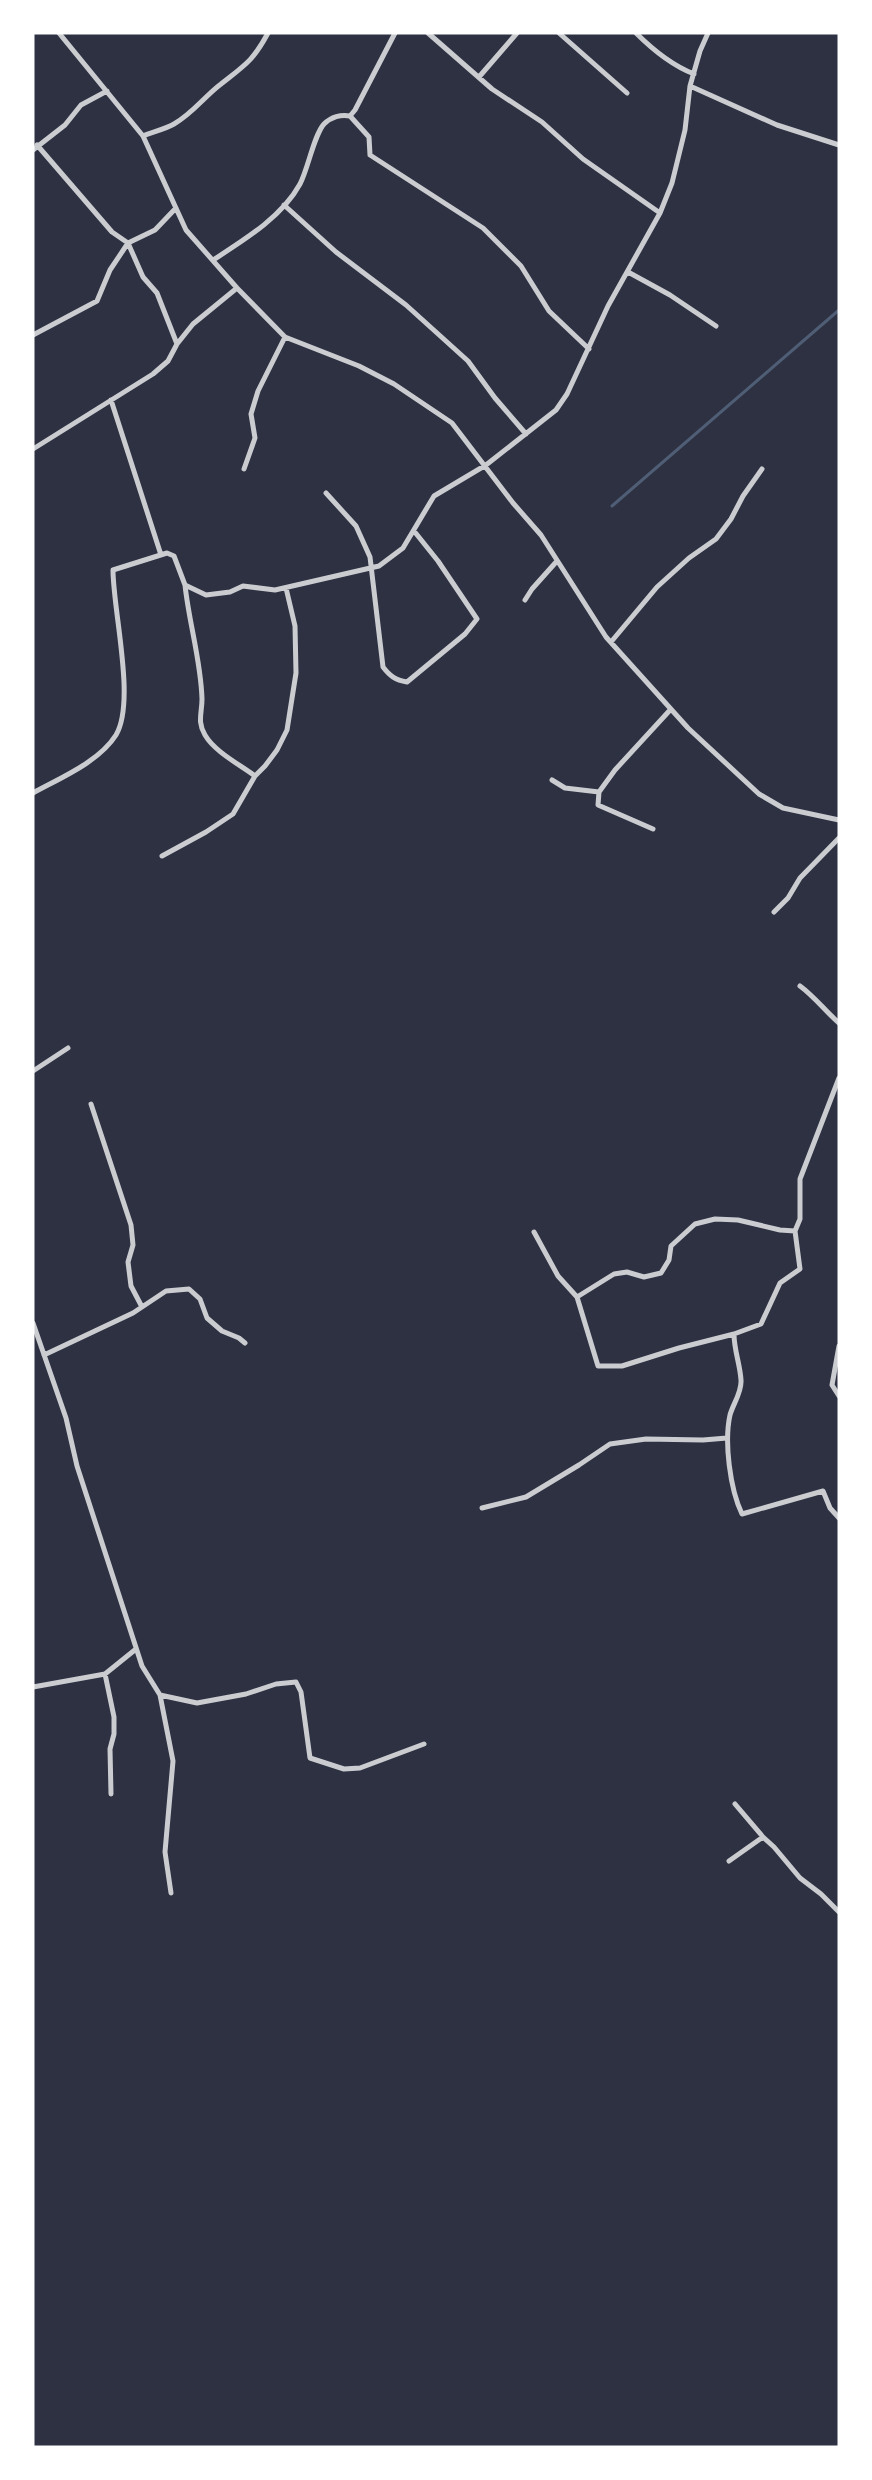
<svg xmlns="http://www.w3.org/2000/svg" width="872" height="2480" viewBox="0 0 872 2480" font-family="Jost,sans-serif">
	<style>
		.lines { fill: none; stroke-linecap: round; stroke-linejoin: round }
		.stream { stroke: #4f5d75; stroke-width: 3 }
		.minor { stroke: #caccd0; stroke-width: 5 }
	</style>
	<rect width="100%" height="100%" fill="#2d3142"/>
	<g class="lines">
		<path class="stream" d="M612,506L839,310"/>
		<path class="minor" d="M59,33L143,136L186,230L237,288L285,337L359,366L394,384L452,423L513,503L541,535L606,637L688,728L759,794L783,808L839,820
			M428,33L492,89L542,122L583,159L660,213
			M559,33L627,93
			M636,33C653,50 671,65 694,74
			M479,77L517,33
			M690,86L777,125L839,145
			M350,116L369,137L370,155L483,228L521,266L549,311L589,349
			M143,136C153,132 165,129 174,124C192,114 205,96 221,84C245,65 253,61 268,33
			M37,145L112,232L128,243L143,277L157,293L177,344
			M33,150L65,125L81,105L107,91
			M284,205L336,252L406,305L468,361L495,398L526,434
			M213,260C244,240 282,217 300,184C308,169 314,135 324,124C331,117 341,114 350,116L355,110L395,33
			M628,272L670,295L716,326
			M33,335L97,301L110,270L128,243L155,230L176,208
			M111,400L161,555
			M33,449L153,374L168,361L177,344L193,324L237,288
			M244,469L255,438L251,414L258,391L285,337
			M326,493L356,526L370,557L383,667C390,676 395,680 407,682L465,634L477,619L438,561L414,531
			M185,585C189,623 201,661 202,699C202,713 197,722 205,735C215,752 239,764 255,776
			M525,600L532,589L557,561
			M611,642L657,587L689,558L716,539L731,519L743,496L762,469
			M552,780L565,788L599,792L615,770L671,709
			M599,792L598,805L653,829
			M33,793C60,778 99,762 116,735C136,701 113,611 113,570L167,553L174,556L185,585L206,595L230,592L243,586L275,590L379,566L403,548L434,496L486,465L556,410L567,394L608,306L660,213L672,183L685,130L690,86L700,51L708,33
			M162,856L206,832L233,814L255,776L265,766L277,750L287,730L296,673L295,626L286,588
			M774,912L788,898L800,878L839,838
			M800,986C815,997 825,1011 839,1023
			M33,1071L68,1048
			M91,1104L131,1225L133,1245L128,1262L131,1286L142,1307
			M534,1232L558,1276L577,1297L614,1274L627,1272L644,1277L661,1273L669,1260L671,1246L695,1224L715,1219L738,1220L780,1230L795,1231L800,1219V1179L839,1078
			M577,1297L598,1366H622L679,1348L734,1334L761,1324L780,1283L800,1269L795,1231
			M33,1323L66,1418L77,1466L142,1666L160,1695L173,1761L165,1852L171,1893
			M734,1334C734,1350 740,1364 741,1380C742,1392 733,1404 730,1415C724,1442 730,1489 742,1514L823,1491L830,1508L839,1518
			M839,1346L832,1385L839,1396
			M44,1355L133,1313L166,1291L189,1289L200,1299L207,1318L222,1331L239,1338L245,1343
			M482,1508L526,1497L579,1465L610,1444L646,1439L703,1440L727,1438
			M105,1674L114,1717V1734L110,1749L111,1794
			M33,1687L105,1674L136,1649
			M160,1695L197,1703L246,1694L276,1684L296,1682L301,1692L310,1758L344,1769L360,1768L424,1744
			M735,1804L763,1837
			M729,1861L763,1837L774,1847L800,1878L821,1894L839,1912"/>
	</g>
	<rect width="872" height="2480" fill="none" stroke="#ffffff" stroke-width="69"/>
</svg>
